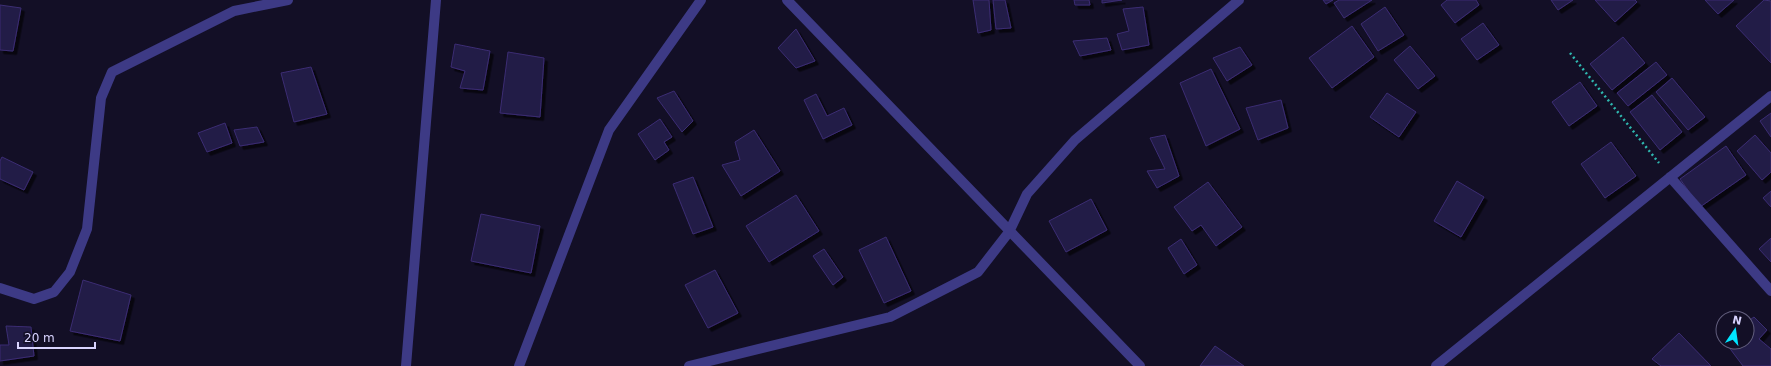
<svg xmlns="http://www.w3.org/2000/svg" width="1771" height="366" viewBox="0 0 1771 366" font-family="'DejaVu Sans',sans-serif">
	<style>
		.building { fill: #241b47; stroke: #3b2d73; filter: url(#shadow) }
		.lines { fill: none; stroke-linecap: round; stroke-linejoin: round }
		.path { stroke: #2fb8b0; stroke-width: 2.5; stroke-dasharray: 2 3; stroke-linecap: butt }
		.street { stroke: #3d3a85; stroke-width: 10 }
	</style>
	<defs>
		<filter id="shadow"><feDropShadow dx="3.5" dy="3.5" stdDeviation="0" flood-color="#0009"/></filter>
	</defs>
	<rect width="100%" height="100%" fill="#130f26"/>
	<path class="building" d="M973,0H989L991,30L978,33Z
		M993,0H1005L1011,28L996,29Z
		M1074,0H1089L1090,5H1075Z
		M1102,0H1122L1102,3Z
		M1323,0H1333L1326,4Z
		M1339,0H1372L1344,18L1334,3Z
		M1447,0H1476L1479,5L1455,23L1441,5Z
		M1551,0H1573L1558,10Z
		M1595,0H1635L1637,2L1615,22Z
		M1705,0H1734L1718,14Z
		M1764,0L1771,1V63L1736,26Z
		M0,5L21,8L13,51L0,50Z
		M1143,7L1149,45L1122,50L1117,34L1129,31L1123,9Z
		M1385,7L1404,35L1378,51L1361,24Z
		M1483,23L1499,45L1477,60L1461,39Z
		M1352,26L1374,57L1332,88L1309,58Z
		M796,29L815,61L796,68L778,48Z
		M1623,37L1645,63L1612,90L1590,64Z
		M1107,38L1111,50L1080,56L1073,41Z
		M455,44L490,51L483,90L460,88L465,71L451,67Z
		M1410,46L1435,76L1418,89L1394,60Z
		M1240,47L1252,65L1227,81L1213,58Z
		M508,52L544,58L540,117L500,113Z
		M1656,62L1667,75L1628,106L1617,93Z
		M311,67L327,114L294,122L281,73Z
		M1211,69L1240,129L1206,146L1180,83Z
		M1672,78L1705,117L1688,130L1656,92Z
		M1580,82L1597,106L1569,126L1552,102Z
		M674,91L693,121L682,132L657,98Z
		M1387,93L1416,112L1399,137L1370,117Z
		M816,94L827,116L844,108L852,125L823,139L804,100Z
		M1652,95L1682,132L1660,150L1630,112Z
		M1281,100L1288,128L1258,140L1246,108Z
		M1771,113V137L1760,121Z
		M660,119L672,137L664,142L669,150L655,160L638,134Z
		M225,123L232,143L207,152L198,133Z
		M257,127L264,142L240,146L234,130Z
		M754,130L780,171L741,196L722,165L740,160L735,142Z
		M1165,135L1179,176L1157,188L1147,171L1165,169L1150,138Z
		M1755,135L1771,153V172L1762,180L1737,151Z
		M1611,142L1636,176L1605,198L1581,164Z
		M1726,146L1746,175L1700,207L1680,179Z
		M2,157L33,172L24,190L0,179V161Z
		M693,177L713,227L693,234L673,184Z
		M1457,181L1484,197L1461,237L1434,221Z
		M1208,182L1242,227L1216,246L1201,225L1192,231L1174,207Z
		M1771,191V207L1763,198Z
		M796,195L819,231L769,262L746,226Z
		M1091,199L1107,230L1066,252L1049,221Z
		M481,214L540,226L531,273L471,261Z
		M886,237L911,291L884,303L859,250Z
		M1771,238V262L1759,249Z
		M1181,239L1197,265L1184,274L1168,248Z
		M824,249L843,277L833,285L813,256Z
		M715,270L738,313L708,328L685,285Z
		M83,280L131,295L120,341L70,331Z
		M1754,317L1767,330L1759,339L1771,349V366H1743L1725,342H1747V322Z
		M6,326L31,327L34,356L0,361V345H9Z
		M1679,333L1711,366H1661L1652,359Z
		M1215,346L1244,366H1200Z"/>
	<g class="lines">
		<path class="path" d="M1570,53L1659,163"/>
		<path class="street" d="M787,0L1140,366
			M1670,177L1771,291
			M0,288L34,299L54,292L70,272L87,229L101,98L112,72L234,11L288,0
			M406,366L436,0
			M519,366L609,130L701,0
			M689,366L890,317L978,272L1009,232L1027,194L1075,140L1239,0
			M1436,366L1771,96"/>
	</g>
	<g transform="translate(1735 330) rotate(13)"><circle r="19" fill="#130f26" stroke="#625e7d"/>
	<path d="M0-3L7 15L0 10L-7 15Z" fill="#00e5ff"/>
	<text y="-6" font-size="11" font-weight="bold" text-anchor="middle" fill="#d9d4ff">N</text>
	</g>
	<path d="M18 342v6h77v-6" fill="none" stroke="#d9d4ff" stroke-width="2"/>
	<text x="24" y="342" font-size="12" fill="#d9d4ff" stroke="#130f26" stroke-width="3" paint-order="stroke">20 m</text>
</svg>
